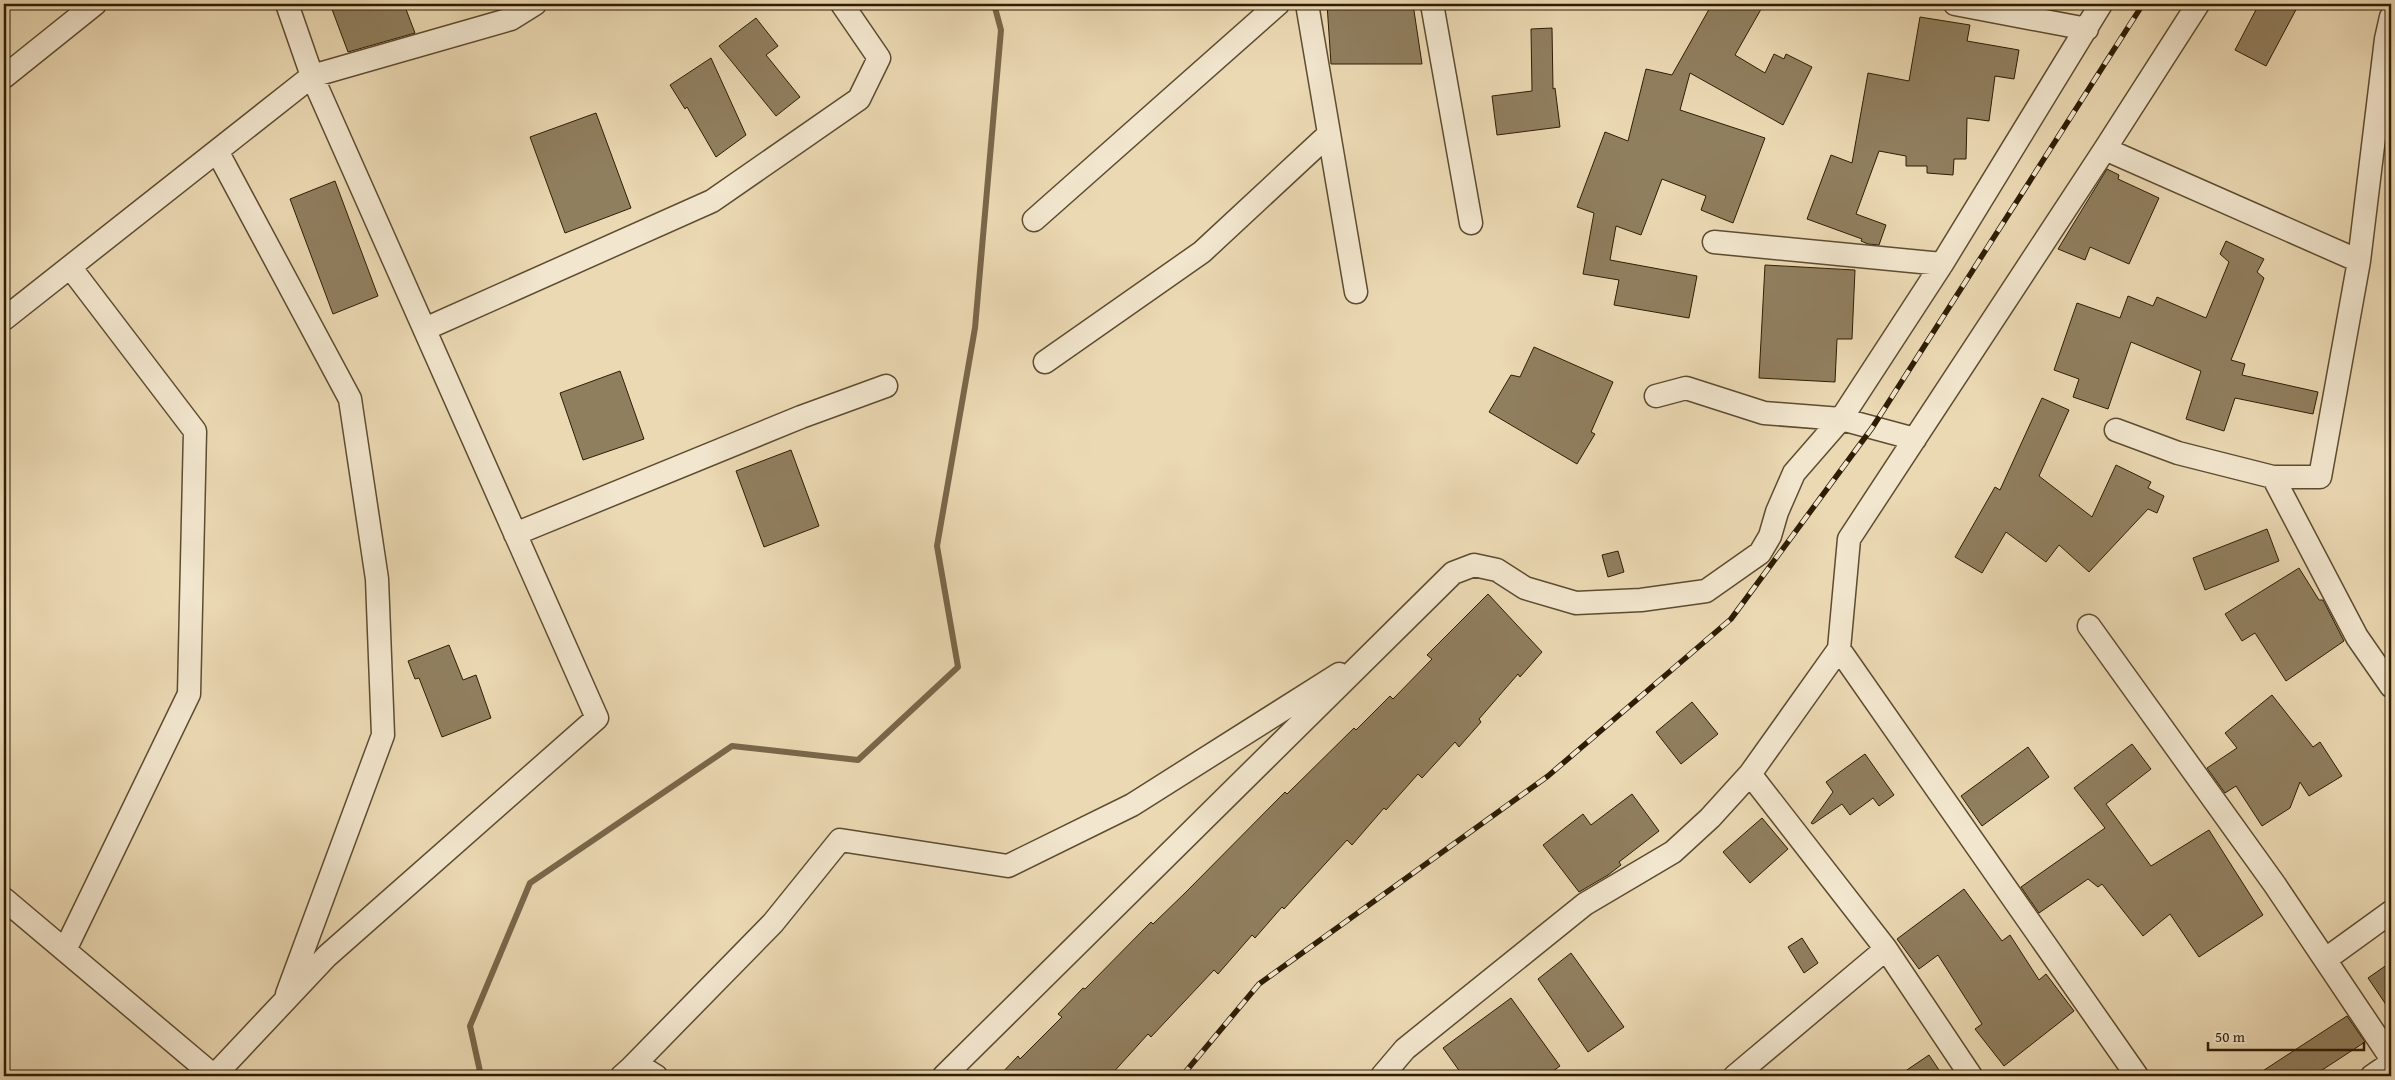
<svg xmlns="http://www.w3.org/2000/svg" width="2395" height="1080" viewBox="0 0 2395 1080" font-family="'Gentium Book Plus',serif">
	<style>
		.lines { fill: none; stroke-linecap: round; stroke-linejoin: round }
		.stream { stroke: #79674a; stroke-width: 6 }
		.building { fill: #907f5f; stroke: #2e1d04 }
		.minor-casing { stroke: #5d4c30; stroke-width: 25 }
		.minor { stroke: #f2e6ce; stroke-width: 22 }
		.rail-casing { stroke: #2e1d04; stroke-width: 5.5 }
		.rail { stroke: #f2e6ce; stroke-width: 4; stroke-dasharray: 11; stroke-linecap: butt }
	</style>
	<rect width="100%" height="100%" fill="#ebd9b3"/>
	<filter id="stains"><feTurbulence type="fractalNoise" baseFrequency=".004" numOctaves="4"/><feColorMatrix values="0 0 0 0 .2 0 0 0 0 .09 0 0 0 0 .02 0 0 0 .5 -.17"/></filter>
	<radialGradient id="worn" r=".72"><stop offset=".6" stop-color="#630" stop-opacity="0"/><stop offset="1" stop-color="#630" stop-opacity=".3"/></radialGradient>
	<g class="lines">
		<path class="stream" d="M481,1076L470,1026L530,883L732,746L858,760L958,667L937,546L975,328L1001,30L994,4"/>
	</g>
	<path class="building" d="M330,4H404L415,33L348,52Z
		M1327,4H1413L1422,64H1331Z
		M1712,4H1764L1735,55L1765,73L1774,54L1784,59L1786,54L1812,67L1783,125L1690,73L1680,110L1765,138L1733,223L1701,210L1706,196L1662,179L1641,235L1616,226L1610,260L1697,276L1689,318L1614,305L1619,280L1583,274L1594,213L1577,207L1605,132L1628,141L1646,69L1672,75Z
		M2259,4H2299L2266,66L2235,50Z
		M1920,17L1970,25L1967,41L2019,50L2014,79L1995,76L1989,121L1967,118L1966,159H1954L1953,175L1927,173V166H1906V156L1879,151L1856,214L1886,225L1879,245L1868,244L1861,241L1862,239L1807,219L1831,155L1852,163L1868,73L1909,81Z
		M756,18L778,46L766,55L800,97L776,116L719,46Z
		M1552,28L1553,89L1555,88L1560,127L1497,135L1492,96L1532,91L1531,29Z
		M711,58L746,135L716,157L687,107L685,109L670,85Z
		M596,113L631,208L565,233L530,137Z
		M2107,169L2119,175L2118,179L2159,198L2129,264L2090,247L2085,260L2058,249Z
		M335,181L378,296L333,314L290,199Z
		M2226,241L2264,259L2257,272L2264,278L2231,360L2245,364L2242,375L2318,392L2313,414L2235,398L2224,431L2186,419L2201,371L2131,342L2108,409L2073,397L2079,379L2054,370L2077,303L2120,318L2128,296L2153,306L2157,297L2206,318L2229,262L2220,254Z
		M1765,265L1855,270L1852,339H1837L1835,382L1759,378Z
		M1534,347L1613,382L1591,432L1595,434L1577,464L1489,412L1511,375L1520,377Z
		M620,371L644,439L583,460L560,393Z
		M2042,398L2069,410L2039,476L2092,517L2116,465L2151,482L2148,488L2164,496L2157,513L2148,509L2089,572L2059,545L2046,562L2006,532L1982,573L1955,557L1995,487L2000,490Z
		M791,450L819,526L764,547L736,471Z
		M2267,529L2279,561L2205,590L2193,558Z
		M1618,551L1624,572L1608,577L1602,555Z
		M2299,568L2319,600H2323L2344,641L2286,681L2255,633L2242,641L2225,614Z
		M1488,594L1542,652L1520,677L1518,674L1479,719L1481,722L1459,747L1455,742L1422,778L1418,774L1386,810L1384,808L1352,845L1347,840L1284,909L1282,907L1255,938L1252,935L1218,974L1214,970L1151,1037L1148,1034L1110,1076H999L1018,1056L1020,1059L1062,1017L1058,1014L1083,988L1085,989L1151,922L1153,924L1186,892L1285,792L1287,794L1354,728L1356,730L1390,696L1393,699L1432,659L1427,655Z
		M449,645L463,680L476,675L491,718L442,737L419,678L415,679L408,661Z
		M2272,695L2313,747L2320,742L2342,776L2309,796L2300,782L2290,808L2262,826L2236,786L2225,793L2207,768L2237,748L2225,733Z
		M1692,702L1718,734L1681,764L1656,732Z
		M2132,744L2151,769L2106,804L2151,866L2209,830L2263,915L2199,957L2170,914L2143,936L2102,884L2098,887L2088,879L2039,913L2021,887L2105,828L2074,788Z
		M2028,747L2049,777L1982,826L1961,796Z
		M1865,754L1894,795L1879,806L1873,798L1850,815L1842,804L1813,824L1811,823L1833,792L1826,782Z
		M1632,794L1659,831L1619,862L1621,865L1608,875L1579,892L1543,845L1583,814L1591,825Z
		M1762,818L1788,849L1750,883L1723,852Z
		M1964,889L2002,941L2010,935L2039,980L2046,974L2074,1011L2004,1066L1975,1029L1982,1024L1938,955L1919,969L1897,939Z
		M1802,938L1818,963L1804,973L1788,947Z
		M1571,953L1624,1027L1588,1052L1538,979Z
		M2391,962V1012L2368,978Z
		M1511,998L1560,1066L1546,1076H1463L1443,1048Z
		M2347,1016L2365,1042L2313,1076H2255Z
		M1929,1055L1943,1076H1898Z"/>
	<g class="lines">
		<g class="minor-casing">
			<path id="minor" d="M1307,4L1356,292
				M1432,4L1471,223
				M1955,4L2087,29
				M4,77L95,4
				M2105,149L2359,261
				M217,151L350,399L377,579L383,735L287,994
				M1034,220L1278,4
				M1714,242L1942,264
				M4,319L312,76L511,19L535,4
				M425,329L712,201L859,99L879,58L842,4
				M1045,362L1202,252L1329,134
				M1656,396L1686,388L1764,413L1841,419L1915,439
				M2116,430L2178,453L2273,477H2320L2359,261L2386,39L2391,17
				M2273,477L2357,637L2391,686
				M515,534L801,417L886,386
				M2089,626L2275,885L2391,1058
				M1839,649L2137,1076
				M1750,774L1886,949L1971,1076
				M4,899L214,1076
				M65,950L189,694L195,431L70,267
				M2326,959L2391,912
				M631,1068L773,923L840,840L1008,866L1132,805L1339,674
				M214,1076L327,956L597,718L312,76L287,4
				M622,1076L631,1068L648,1071L656,1076
				M944,1076L1453,573L1474,565L1497,570L1525,588L1576,603L1641,600L1706,591L1760,553L1770,536L1777,512L1794,473L1841,419L1942,264L2101,4
				M1382,1076L1405,1049L1585,904L1673,852L1710,818L1750,774L1839,649L1849,539L2105,149L2198,4
				M1735,1076L1886,949
				M2372,1076L2391,1063"/>
		</g>
		<use href="#minor" class="minor"/>
		<g class="rail-casing">
			<path id="rail" d="M1182,1076L1259,984L1548,776L1731,619L1872,428L2143,4"/>
		</g>
		<use href="#rail" class="rail"/>
	</g>
	<rect width="2395" height="1080" fill="none" stroke="#ebd9b3" stroke-width="20"/>
	<rect x="5" y="5" width="2385" height="1070" fill="none" stroke="#2e1d04" stroke-width="2.5"/>
	<rect x="10" y="10" width="2375" height="1060" fill="none" stroke="#2e1d04"/>
	<path d="M2208 1042v8h156v-8" fill="none" stroke="#2e1d04" stroke-width="2.5"/>
	<text x="2215" y="1042" font-size="15" fill="#2e1d04" stroke="#f2e6ce" stroke-width="4" paint-order="stroke">50 m</text>
	<rect width="100%" height="100%" filter="url(#stains)"/>
	<rect width="100%" height="100%" fill="url(#worn)"/>
</svg>
